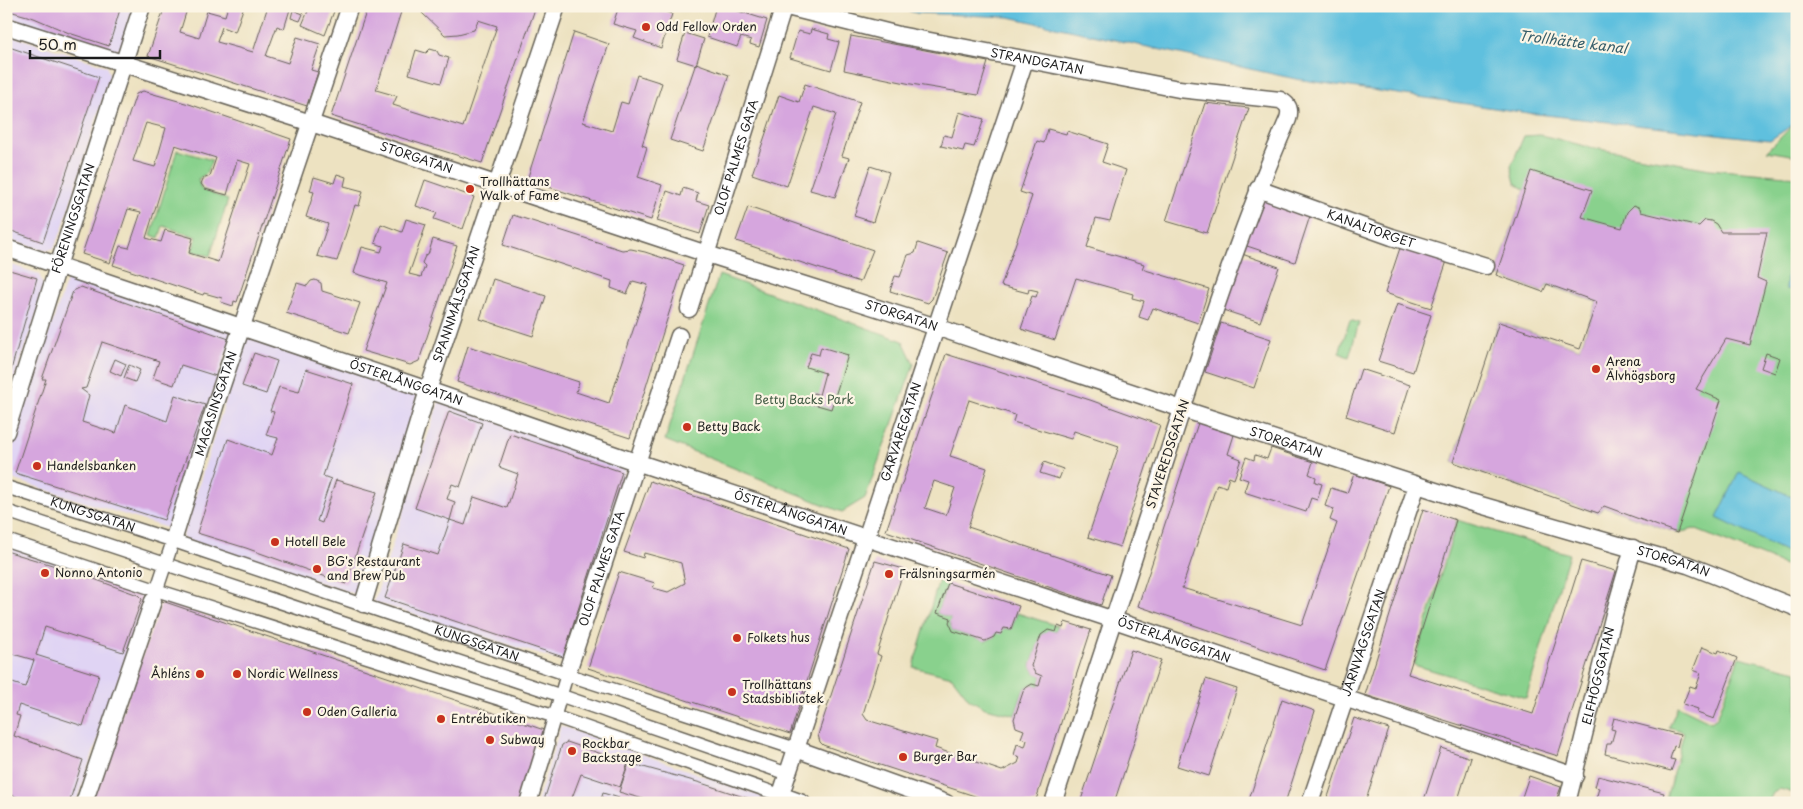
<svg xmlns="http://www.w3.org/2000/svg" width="1803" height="809" viewBox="0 0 1803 809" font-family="'Playpen Sans',sans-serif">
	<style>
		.built { fill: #e0d4f4 }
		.green { fill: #89d18d; stroke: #527654 }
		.water { fill: #5fc0de; stroke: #3e6e7d }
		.building { fill: #d6a6de; fill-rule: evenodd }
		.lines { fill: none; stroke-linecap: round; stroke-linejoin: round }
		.pedestrian-casing { stroke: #656156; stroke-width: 15 }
		.minor-casing { stroke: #656156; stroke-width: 19 }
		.pedestrian { stroke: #fff; stroke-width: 12 }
		.minor { stroke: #fff; stroke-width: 16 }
		.poi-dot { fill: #c8321e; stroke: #fcf5e5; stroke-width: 2 }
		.labels { text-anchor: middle; stroke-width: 4.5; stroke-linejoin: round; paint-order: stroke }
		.poi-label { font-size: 12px; fill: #1c1c1c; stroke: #fcf5e5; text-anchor: start }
		.street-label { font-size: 12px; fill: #1c1c1c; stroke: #fcf5e5 }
		.park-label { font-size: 12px; fill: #425b44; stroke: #fcf5e5 }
		.water-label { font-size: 14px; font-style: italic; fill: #375e6a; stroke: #fcf5e5 }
	</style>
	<rect width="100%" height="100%" fill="#fcf5e5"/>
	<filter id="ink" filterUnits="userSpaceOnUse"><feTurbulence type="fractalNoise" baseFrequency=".02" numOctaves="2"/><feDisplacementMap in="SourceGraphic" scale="10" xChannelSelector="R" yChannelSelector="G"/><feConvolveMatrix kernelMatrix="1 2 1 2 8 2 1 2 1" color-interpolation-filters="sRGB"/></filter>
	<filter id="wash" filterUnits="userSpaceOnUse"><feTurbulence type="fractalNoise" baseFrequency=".0096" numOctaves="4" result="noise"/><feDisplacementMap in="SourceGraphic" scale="20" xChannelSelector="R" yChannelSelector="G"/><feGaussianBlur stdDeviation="1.12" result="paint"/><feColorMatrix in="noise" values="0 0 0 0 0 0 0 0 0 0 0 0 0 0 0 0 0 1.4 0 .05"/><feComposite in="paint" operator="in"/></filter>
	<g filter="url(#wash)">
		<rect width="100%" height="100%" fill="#ede2c1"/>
		<path class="built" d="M6,6H136L123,47L113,51L6,17Z
			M6,34L106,66L110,75L62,230L54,248L46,251L6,239Z
			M6,263L39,274L45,290L6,407Z
			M68,278L234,331L167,528L6,477V453Z
			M246,336L418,394L358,595L182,538Z
			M439,401L626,467L564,662L374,602Z
			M6,545L142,592L146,599L76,803H6Z
			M561,726L773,800L772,803H537Z"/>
		<path class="green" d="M1794,124L1797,125V156L1767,151Z
			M1541,135L1593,148L1710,169L1797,177V570L1694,529L1677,533L1604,506L1598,513L1453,462L1499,322L1580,349L1597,302L1547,285L1543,292L1496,275L1525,190L1515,183L1511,166L1524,136Z
			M177,150L212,160L206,174L198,179L201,189L228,200L210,256L192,251L197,237L163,226L159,238L151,235Z
			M719,275L903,341L914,364L865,498L842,512L665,440Z
			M1350,320L1359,323L1349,357L1339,353Z
			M1457,520L1569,554L1526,698L1414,665Z
			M939,580L948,583L937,613L951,618L949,622L953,631L986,641L994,637L996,633L1004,628L1011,629L1017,613L1058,626L1056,632L1048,631L1041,635L1031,666L1035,673L1042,676L1039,686L1032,684L1024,689L1015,715L985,708L969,699L952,677L913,667Z
			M1739,657L1797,671V794L1780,789L1773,793L1768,803H1665L1684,732L1669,727L1678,706L1711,722L1717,718Z"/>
		<path class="water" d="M892,6H1797V125L1794,124L1770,140L1528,113L1296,79L1009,17L916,13Z
			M1789,248L1797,249V290L1786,289Z
			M1739,472L1797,499V557L1717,518Z"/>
		<g id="blocks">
			<path class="building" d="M6,6H121L109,46L69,33L34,18L6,10Z
				M165,6H188L180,32L199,38L207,11L225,16L228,6H244L235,32L222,27L217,42L253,52L268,6H291L284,29L277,26L266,56L288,63L297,37L320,44L311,70L318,72L307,106L148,56Z
				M336,6L325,35L302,25L308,11L295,7Z
				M368,6H391L390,8L401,12L376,90L397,96L393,105L463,127L497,26L478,20L474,30L458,34L445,35L422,13L424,6H536L482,163L331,116Z
				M619,6H662L661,10L672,14L661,48L634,38L637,31L613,24Z
				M716,6H722L767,20L759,47L750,44L751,40L741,37L737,47L707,37Z
				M293,10L303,14L300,21L291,18Z
				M811,29L829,34L828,39L839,42L831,70L790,58L798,31L810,34Z
				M574,32L609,44L583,122L612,131L621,102L628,104L637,75L662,83L642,145L647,147L638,177L662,185L651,220L527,180Z
				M685,33L704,39L696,65L677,59Z
				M851,36L988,62L978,95L911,84L844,70Z
				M6,46L99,77L43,242L6,229Z
				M430,49L437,51L439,55L449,58L441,83L409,74L416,50L426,53Z
				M696,63L729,75L703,151L670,140Z
				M805,84L860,102L842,156L849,158L835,197L810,190L836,114L814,107L787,186L752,174L779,95L799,102Z
				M143,91L189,104L291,139L237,302L234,301L233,306L221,302L222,298L204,293L203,295L113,265L120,246L129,248L141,212L128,209L110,263L82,254L136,94ZM146,123L166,128L155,167L133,161ZM175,145L216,158L210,176L203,179L201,184L205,189L227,195L237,160L250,164L218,262L189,253L193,238L165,230L161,242L146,238Z
				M1205,103L1249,108L1207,233L1166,221Z
				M959,112L984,119L974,147L965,145L963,151L941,146L944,135L952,137Z
				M1048,129L1066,134L1067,131L1108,144L1102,162L1126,170L1110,221L1096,218L1087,247L1144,264L1142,269L1209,289L1198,323L1153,308L1148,320L1139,317L1144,301L1132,298L1133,294L1076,278L1055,340L1021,329L1032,296L1036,297L1038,291L1029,289L1028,293L1001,286L1032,196L1020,192L1037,141L1044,143Z
				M870,166L889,172L873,222L854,216Z
				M1531,171L1592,190L1582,217L1622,228L1627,212L1634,205L1640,208L1641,212L1699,226L1705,220L1711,221L1716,224L1721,232H1767L1757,278L1766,282L1750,345L1726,339L1696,389L1721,400L1677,533L1604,506L1598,513L1453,462L1499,322L1580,349L1597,302L1547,284L1543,292L1496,275Z
				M337,174L346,177L344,186L363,191L359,206L355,205L337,261L317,256L328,224L306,217L314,192L310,191L314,177L334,183Z
				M425,180L474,197L463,229L434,219L437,213L416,206Z
				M683,188L698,193L696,201L709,205L700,234L657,221L667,191L681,196Z
				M1261,196L1311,213L1295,262L1244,245Z
				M748,207L873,250L860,282L736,241Z
				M513,215L622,250L631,249L645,252L684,265L630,438L457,382L468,346L579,382L576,392L609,403L648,285L633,281L627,294L611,288L612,281L503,245Z
				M406,219L426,225L409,274L421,277L425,266L422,263L425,256L428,255L433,239L457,246L419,361L410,365L363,351L387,283L354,273L362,247L381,252L383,246L375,243L381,224L402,232Z
				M1402,242L1448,258L1431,308L1385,293Z
				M918,243L948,253L932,299L928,303L890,291L895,276L900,277L908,255L915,253Z
				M1242,254L1279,267L1260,322L1223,310Z
				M6,269L37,278L7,384H6Z
				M493,279L546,296L533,336L480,319Z
				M315,280L321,283L322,291L360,303L349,333L286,313L297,283L307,286L311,281Z
				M81,287L229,339L216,376L181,365L174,385L153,378L159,361L102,342L86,388L81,389L89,395L82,422L116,433L125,405L167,421L175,395L205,405L164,520L15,473L46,379H42L73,291Z
				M1397,304L1431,315L1413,372L1378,361Z
				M1221,323L1271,339L1254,388L1205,372Z
				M821,347L848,355L831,409L810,403L814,393L819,395L825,373L806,367L811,353L819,355Z
				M254,353L277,361L266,394L242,386Z
				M1766,353L1780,358L1775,373L1761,368Z
				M946,354L1090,400L1160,425L1120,547L1088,537L1119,446L1074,431L1071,439L1013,422L1015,415L969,400L950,456L987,468L968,527L1111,575L1101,605L886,531ZM934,481L955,488L946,515L925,508Z
				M115,359L126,364L121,376L110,371Z
				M129,365L140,370L135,382L124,378Z
				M306,369L353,384L323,476L331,479L317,521L322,523L336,480L377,492L346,584L246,548L197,533L228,439L272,455L278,438L266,435L274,412L270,411L279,387L299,392Z
				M1361,369L1410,385L1395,432L1346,416Z
				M449,411L482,423L460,487L452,484L447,499L455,502L450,520L415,508Z
				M1198,423L1234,435L1228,454L1241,459L1234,479L1229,477L1226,487L1217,484L1182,588L1302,625L1337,523L1330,520L1334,509L1325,506L1331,488L1347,493L1354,474L1389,486L1325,670L1138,606Z
				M510,434L622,472L563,657L385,598L404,544L438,555L450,520L465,525L474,497L507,508L518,474L499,467Z
				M1271,448L1313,462L1309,474L1316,477L1315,482L1322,484L1317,500L1311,498L1306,512L1244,492L1248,480L1239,477L1246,457L1254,460L1255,455L1267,459Z
				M1044,462L1063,469L1059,479L1040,473Z
				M650,481L849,549L790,734L588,668L619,572L655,583L653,588L668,592L685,583L681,563L644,553L643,558L624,552Z
				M1423,509L1456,520L1408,674L1533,714L1581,561L1616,571L1558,756L1365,695Z
				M6,551L72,571L138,595L142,599L123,652L45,627L36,655L99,675L83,726L19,705L16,715L20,716L14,736L83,760L69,803H34L6,793V681L25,687L34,660L6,652Z
				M875,561L904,569L877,654L881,656L863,714L867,720L937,741L935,748L1002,771L1018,763L1020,757L1014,755L1017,744L1025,747L1027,740L1021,738L1024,730L1016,727L1014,719L1024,689L1032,684L1039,686L1041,679L1042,676L1035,673L1031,666L1041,635L1048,630L1056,632L1058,626L1063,628L1065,622L1091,630L1035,803H996L871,762L823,745L820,742L818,735Z
				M948,583L1019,606L1011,629L1004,628L1001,634L996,633L994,637L985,641L953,631L949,622L951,618L937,613Z
				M162,601L547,731L522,803H90Z
				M1702,647L1718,653L1719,650L1737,658L1714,719L1697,713L1698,709L1683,704L1690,686L1696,688L1701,673L1693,670Z
				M1131,650L1161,660L1114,803H1080Z
				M1206,679L1237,689L1209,776L1177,766Z
				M1282,699L1315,711L1285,803H1248Z
				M1354,718L1389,729L1365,803H1326Z
				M1614,718L1680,735L1677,747L1674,746L1670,759L1675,760L1671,771L1605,754L1607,744H1611L1615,730L1611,729Z
				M567,742L628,763L620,787L581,774L570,803H543L562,745Z
				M1441,748L1471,758L1457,803H1423Z
				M629,763L701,783L762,803H657L619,792Z
				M1529,776L1561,787L1555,803H1520Z
				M1598,776L1664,793L1661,803H1595L1599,788L1595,787Z
				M603,793L619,798L618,803H600Z"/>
		</g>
	</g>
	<g filter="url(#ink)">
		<use href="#blocks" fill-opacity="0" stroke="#656156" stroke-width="1"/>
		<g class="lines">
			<g class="pedestrian-casing">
				<g id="pedestrian">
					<path id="s1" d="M6,487L168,539L578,678L796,749"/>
					<path d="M6,511L562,696L788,774"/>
					<path d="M6,540L156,590L556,717L780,795"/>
					<path d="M154,598L173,541"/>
					<path d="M546,745L567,674"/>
				</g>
			</g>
			<g class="minor-casing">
				<g id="minor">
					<path id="s2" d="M783,6L899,35L1179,89L1280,100C1288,104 1291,109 1288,119C1237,236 1198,359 1159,481C1124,588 1088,695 1053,803"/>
					<path id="s3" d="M6,26L311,123L707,254L912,319L1182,409L1470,502L1688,565L1797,608"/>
					<path id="s4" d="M1258,189L1392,237L1486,266"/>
					<path id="s5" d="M6,248L428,390L627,459L1114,620L1575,776"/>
					<path id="s6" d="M689,309L784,6"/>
					<path id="s7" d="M6,432L58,266L142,6"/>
					<path id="s8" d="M173,541L216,403L350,6"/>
					<path id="s9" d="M363,604L428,390L557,6"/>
					<path id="s10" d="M567,674L679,336"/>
					<path d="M796,749L946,803"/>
					<path d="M780,795L802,803"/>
					<path d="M84,803L153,601"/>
					<path d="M528,803L546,745"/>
					<path id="s11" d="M778,803L1025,60"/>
					<path id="s12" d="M1310,803L1417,485"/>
					<path id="s13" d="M1567,803L1614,614L1633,548"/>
				</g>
			</g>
			<use href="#pedestrian" class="pedestrian"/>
			<use href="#minor" class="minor"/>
		</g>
	</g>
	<g class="poi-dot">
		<circle cx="646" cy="27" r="5"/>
		<circle cx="470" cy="189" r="5"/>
		<circle cx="1596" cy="369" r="5"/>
		<circle cx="687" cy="427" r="5"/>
		<circle cx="37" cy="466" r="5"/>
		<circle cx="275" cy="542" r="5"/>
		<circle cx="317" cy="569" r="5"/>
		<circle cx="45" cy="573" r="5"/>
		<circle cx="889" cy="574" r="5"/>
		<circle cx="737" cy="638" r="5"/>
		<circle cx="200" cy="674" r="5"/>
		<circle cx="237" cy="674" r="5"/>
		<circle cx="732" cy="692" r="5"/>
		<circle cx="307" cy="712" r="5"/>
		<circle cx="441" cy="719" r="5"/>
		<circle cx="490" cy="740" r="5"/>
		<circle cx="572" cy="751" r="5"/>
		<circle cx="903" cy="757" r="5"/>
	</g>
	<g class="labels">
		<g class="poi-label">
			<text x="656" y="31">Odd Fellow Orden</text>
			<text x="480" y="186">Trollhättans<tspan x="480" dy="14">Walk of Fame</tspan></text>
			<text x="1606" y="366">Arena<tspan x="1606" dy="14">Älvhögsborg</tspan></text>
			<text x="697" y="431">Betty Back</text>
			<text x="47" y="470">Handelsbanken</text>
			<text x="285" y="546">Hotell Bele</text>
			<text x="327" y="566">BG's Restaurant<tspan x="327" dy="14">and Brew Pub</tspan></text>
			<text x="55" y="577">Nonno Antonio</text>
			<text x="899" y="578">Frälsningsarmén</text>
			<text x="747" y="642">Folkets hus</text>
			<text x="190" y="678" text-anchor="end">Åhléns</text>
			<text x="247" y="678">Nordic Wellness</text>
			<text x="742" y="689">Trollhättans<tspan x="742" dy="14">Stadsbibliotek</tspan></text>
			<text x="317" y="716">Oden Galleria</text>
			<text x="451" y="723">Entrébutiken</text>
			<text x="500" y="744">Subway</text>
			<text x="582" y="748">Rockbar<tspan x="582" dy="14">Backstage</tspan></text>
			<text x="913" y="761">Burger Bar</text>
		</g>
		<g class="street-label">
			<text dy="4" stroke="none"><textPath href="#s2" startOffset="260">STRANDGATAN</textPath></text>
			<text dy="4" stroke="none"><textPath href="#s3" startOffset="431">STORGATAN</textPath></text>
			<text dy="4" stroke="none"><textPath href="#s6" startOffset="159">OLOF PALMES GATA</textPath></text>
			<text dy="4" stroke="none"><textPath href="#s7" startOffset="224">FÖRENINGSGATAN</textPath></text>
			<text dy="4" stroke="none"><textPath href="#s4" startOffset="120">KANALTORGET</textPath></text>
			<text dy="4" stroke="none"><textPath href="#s9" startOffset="314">SPANNMÅLSGATAN</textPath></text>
			<text dy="4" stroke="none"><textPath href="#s3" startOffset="941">STORGATAN</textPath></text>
			<text dy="4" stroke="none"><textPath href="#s5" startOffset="422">ÖSTERLÅNGGATAN</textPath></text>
			<text dy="4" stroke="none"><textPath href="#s8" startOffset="144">MAGASINSGATAN</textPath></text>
			<text dy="4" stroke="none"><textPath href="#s11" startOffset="391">GARVAREGATAN</textPath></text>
			<text dy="4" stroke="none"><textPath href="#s3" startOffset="1346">STORGATAN</textPath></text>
			<text transform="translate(1168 454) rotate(-72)" y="4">STAVEREDSGATAN</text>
			<text dy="4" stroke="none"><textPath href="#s5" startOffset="828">ÖSTERLÅNGGATAN</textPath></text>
			<text dy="4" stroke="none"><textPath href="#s1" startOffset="91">KUNGSGATAN</textPath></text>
			<text dy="4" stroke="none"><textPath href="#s3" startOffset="1751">STORGATAN</textPath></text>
			<text dy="4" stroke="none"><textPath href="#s10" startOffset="111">OLOF PALMES GATA</textPath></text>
			<text dy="4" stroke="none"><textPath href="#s5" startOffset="1232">ÖSTERLÅNGGATAN</textPath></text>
			<text dy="4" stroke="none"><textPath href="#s1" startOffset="496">KUNGSGATAN</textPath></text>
			<text dy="4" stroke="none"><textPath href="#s12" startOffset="169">JÄRNVÄGSGATAN</textPath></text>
			<text dy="4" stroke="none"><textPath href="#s13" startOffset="131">ELFHÖGSGATAN</textPath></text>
		</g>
		<g class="park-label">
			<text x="804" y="404">Betty Backs Park</text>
		</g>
		<g class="water-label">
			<text transform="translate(1573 42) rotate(7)" y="5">Trollhätte kanal</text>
		</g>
	</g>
	<rect width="1803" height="809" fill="none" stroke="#fcf5e5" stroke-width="25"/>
	<path d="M30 50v8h130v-8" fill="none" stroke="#1c1c1c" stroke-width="2.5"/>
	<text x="38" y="50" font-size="15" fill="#1c1c1c" stroke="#fcf5e5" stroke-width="4" paint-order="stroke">50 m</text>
</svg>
